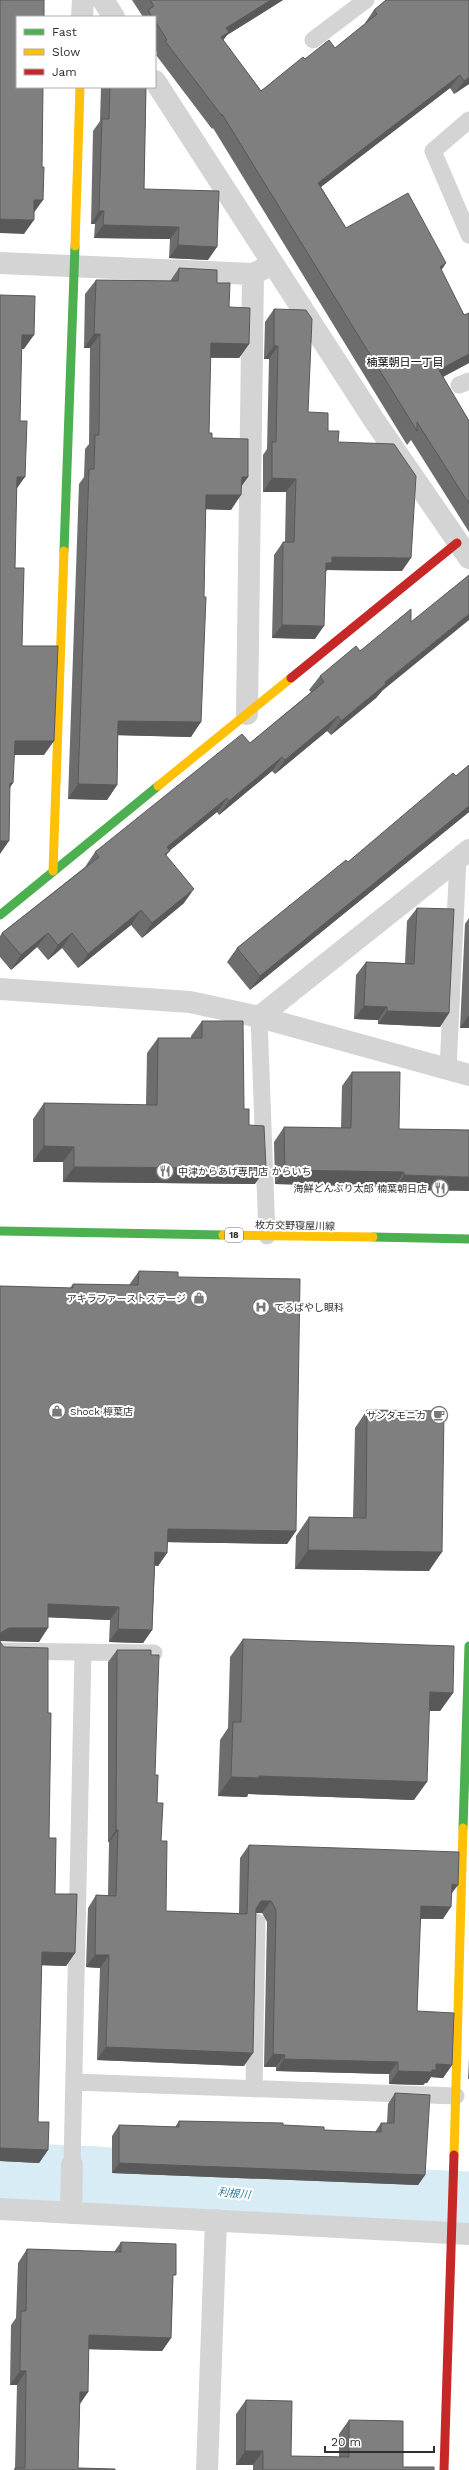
<svg xmlns="http://www.w3.org/2000/svg" width="469" height="2470" viewBox="0 0 469 2470" font-family="'Work Sans','Noto Sans JP',sans-serif">
	<style>
		.lines { fill: none; stroke-linecap: round; stroke-linejoin: round }
		.river { stroke: #d7ecf4; stroke-width: 65 }
		.lane { stroke: #d4d4d4; stroke-width: 17 }
		.street { stroke: #d4d4d4; stroke-width: 22 }
		.fast { stroke: #4caf50; stroke-width: 9 }
		.slow { stroke: #ffc107; stroke-width: 9 }
		.jam { stroke: #c62828; stroke-width: 9 }
		.wall { fill: #6d6d6d }
		.shaded-wall { fill: #595959 }
		.building { fill: #7f7f7f; stroke: #595959 }
		.labels { text-anchor: middle; stroke-width: 4; stroke-linejoin: round; paint-order: stroke }
		.shield { fill: #fff; stroke: #6d6d6d; stroke-width: 1 }
		.shield-label { font-size: 9px; font-weight: bold; fill: #2f2f2f }
		.poi-label { font-size: 10px; fill: #2f2f2f; stroke: #fff; text-anchor: start }
		.street-label { font-size: 10px; fill: #2f2f2f; stroke: #fff }
		.neighbourhood-label { font-size: 11px; fill: #000; stroke: #fff }
		.water-label { font-size: 11px; font-style: italic; fill: #357e9a; stroke: #fff }
	</style>
	<rect width="100%" height="100%" fill="#fff"/>
	<g class="lines">
		<path class="river" d="M0,2175L100,2179L264,2195L469,2204"/>
		<path class="lane" d="M313,40L366,0
			M469,120L433,151L469,235
			M459,385L469,381
			M259,1017L267,1236
			M448,1069L458,859
			M0,1651L154,1653
			M74,2082L456,2096
			M254,2089L257,1922
			M72,2165L83,1652"/>
		<path class="street" d="M103,0L114,17
			M82,17L83,0
			M155,81L374,420L469,558
			M0,263L253,274L267,267
			M247,714L253,274
			M0,989L190,1002L259,1017L469,1075
			M259,1017L469,850
			M0,2209L469,2234
			M71,2213L72,2165
			M207,2470L216,2220"/>
		<path class="fast" d="M64,551L75,246
			M0,915L158,786
			M0,1231L223,1235
			M373,1237L469,1239
			M463,1828L469,1646"/>
		<path class="slow" d="M75,246L80,87
			M158,786L291,678
			M53,871L64,551
			M223,1235L373,1237
			M454,2155L463,1828"/>
		<path class="jam" d="M291,678L457,543
			M444,2470L454,2155"/>
	</g>
	<path class="wall" d="M132,0H283L227,35L223,40L261,91L305,59L335,48L365,24V23L374,10L386,0L469,84L454,94L450,88L321,187L346,228L446,263L441,270L464,315L469,313V363L443,377L469,421V532L411,440L407,445L213,128L212,129L156,55L157,53L155,50V17H143Z
		M101,87H146L144,189L208,260L169,258L170,239L94,238L95,224H91L93,131L100,121Z
		M179,268L217,283L229,307L249,344L239,358H210L209,433L212,438L248,477L242,485L231,510L206,509L191,737L118,735L117,785L107,800L68,799L79,484L84,477L85,449L89,444L90,348H84L85,294L96,280L170,281Z
		M274,309L308,412L338,442L402,571L327,570L325,572L315,639L272,638L274,555L283,542H285L286,492H263V455L267,449L269,359H264L265,322Z
		M320,676L382,691L376,698L331,735L327,731L275,774L272,771L219,815L217,812L170,850L166,856L184,903L142,938L131,925L78,968L62,948L48,960L37,947L11,970L0,957V936L2,933L85,867L95,852L250,743L311,692L309,690Z
		M469,765V812L250,990L227,962L237,948L348,862Z
		M417,908L449,1013L440,1027L378,1024V1020L354,1019L356,975L366,962L405,963L407,921Z
		M469,918V1028H460L465,924Z
		M202,1021L244,1109L249,1125L255,1184L63,1182V1162H33V1119L44,1103L146,1105L147,1053L158,1038H191V1036Z
		M352,1072L399,1129L469,1130L394,1190V1187L275,1184L274,1142L284,1127L341,1128L342,1086Z
		M139,1271L178,1277L296,1531L287,1544L167,1542V1553L158,1566L155,1565L152,1630L143,1643L109,1642L110,1620L48,1617L39,1642L0,1641L49,1838L55,1894L75,1953L66,1966L41,1965L38,2122L48,2150L39,2163L0,2161V1286L70,1288L73,1284L129,1285Z
		M367,1410L429,1571L295,1569L296,1536L309,1517L353,1518L355,1428Z
		M243,1639L453,1693L440,1711H429L414,1800L248,1794L247,1797L218,1796L220,1740L228,1728L230,1657Z
		M117,1650L151,1655L155,1775L157,1803L161,1841L166,1911L239,1913L240,1858L249,1845L452,1893L443,1919H420L417,2011L452,2065L443,2078L431,2077L427,2083H425L423,2085L389,2084V2074L276,2071V2067H264L267,1922L262,1913H256L244,2066L97,2060L100,1968L86,1967L88,1908L96,1895H108L109,1842H108V1662Z
		M469,2058V2079H468Z
		M395,2093L425,2175L418,2185L112,2173V2136L119,2125L175,2127L179,2121L283,2125L324,2130L375,2132L381,2123H387L388,2104Z
		M121,2242L173,2279L171,2338L162,2351L88,2349V2392L80,2404L78,2468L115,2470H14L15,2468L17,2385H10L11,2325L16,2318L18,2263L27,2249L114,2252Z
		M246,2400L291,2456L339,2457V2434L349,2420L403,2467L434,2470H253V2465H236V2414Z"/>
	<path class="shaded-wall" d="M271,0H283L227,35L220,45L212,51L226,28Z
		M460,75L450,88L309,196L318,183Z
		M469,77V84L454,94L464,81Z
		M34,200H43L33,214Z
		M99,211H104L95,224H91Z
		M0,219L34,220L24,234L0,233Z
		M103,225L179,227L170,239L94,238Z
		M178,245L217,247L208,260L169,258Z
		M446,263L437,277L440,267Z
		M94,334H100L90,348H84Z
		M22,335H34L24,349H12Z
		M211,343L249,344L239,358L201,357Z
		M274,346H278L269,359H264Z
		M469,354V363L429,384L439,370Z
		M17,477H25L15,491Z
		M242,477H248L238,491Z
		M272,478L296,479L286,492H263Z
		M206,495H241L231,510L196,509Z
		M332,557L411,558L402,571L327,570L322,577L326,563Z
		M469,614V620L382,691L376,698L331,735L341,721L385,682Z
		M282,625L324,626L315,639L272,638Z
		M338,716L327,731L275,774L285,760Z
		M118,721L201,722L191,737L108,735Z
		M15,741H54L44,755H5Z
		M282,757L272,771L219,815L229,801Z
		M10,783H13L3,798Z
		M78,784L117,785L107,800L68,799Z
		M227,798L217,812L157,861L167,847Z
		M469,806V812L250,990L260,976Z
		M0,841H9L0,854Z
		M194,889L184,903L142,938L152,923Z
		M141,910L131,925L78,968L88,954Z
		M48,933L37,947L11,970L21,955Z
		M72,933L62,948L48,960L58,945Z
		M364,1006L387,1007L378,1020L354,1019Z
		M387,1011L449,1013L440,1027L378,1024Z
		M469,1015V1028H460Z
		M44,1146L74,1147L63,1162H33Z
		M74,1167L266,1168L255,1184L63,1182Z
		M285,1170L404,1172L394,1187L275,1184Z
		M404,1175L469,1177V1191L394,1190Z
		M168,1529L296,1531L287,1544L158,1542Z
		M308,1550L442,1552L429,1571L295,1569Z
		M155,1552L167,1553L158,1566L146,1565Z
		M48,1604L119,1607L110,1620L39,1617Z
		M9,1628H48L39,1642L0,1641V1634Z
		M118,1629L152,1630L143,1643L109,1642Z
		M430,1692L453,1693L440,1711L417,1710Z
		M259,1776L427,1782L414,1800L248,1794L247,1797L218,1796L231,1777Z
		M116,1830H118L109,1842H108Z
		M452,1884L458,1885L449,1897Z
		M261,1901H271L262,1913H252Z
		M421,1906L451,1907L443,1919L412,1918Z
		M42,1952L75,1953L66,1966L33,1965Z
		M95,1955H109L100,1968L86,1967Z
		M106,2047L253,2053L244,2066L97,2060Z
		M273,2054L285,2055L276,2067H264Z
		M284,2059L398,2062L389,2074L276,2071Z
		M436,2064L452,2065L443,2078L431,2077L427,2083H425L423,2085L389,2084L398,2071Z
		M0,2148L48,2150L39,2163L0,2161Z
		M119,2163L425,2175L418,2185L112,2173Z
		M89,2335L171,2338L162,2351L79,2349Z
		M20,2371H26L17,2385H10Z
		M80,2392H88L78,2406Z
		M245,2451H263L253,2465H236Z"/>
	<path class="building" d="M0,0H44V17H17V87H43L42,167H44L43,200H34V220L0,219Z
		M150,0H271L226,28L229,32L221,37L261,91L303,57L305,59L329,40L335,48L377,14L374,10L386,0H469V77L464,81L460,75L318,183L346,228L408,193L446,263L440,267L464,315L469,313V354L439,370L469,421V504L417,422V431L222,114V116L165,41L167,40L155,21V17H152L148,10L154,6Z
		M110,87H146L144,189L219,191L217,247L178,245L179,227L103,225L104,211H99L102,119H109Z
		M179,268L217,270V283H230L229,307L250,308L249,344L211,343L209,433H212V438L248,439V477H242L241,495H206L204,597H206L201,722L118,721L117,785L78,784L89,469H94L95,435H99L100,334H94L96,280L178,281Z
		M0,295L35,296L34,335H22L20,421H27L25,477H17L15,568H24L22,646H58L54,741H15L13,783H10L9,841H0Z
		M274,309L306,310L312,319L308,412L328,413V431H339L338,442L394,444L416,476L411,558L332,557V563H326L324,626L282,625L283,542H294L296,479L272,478V442H276L278,346H274Z
		M469,575V614L385,682L386,684L341,721L338,716L285,760L282,757L229,801L227,798L167,847L170,851L165,854L194,889L152,923L141,910L88,954L72,933L58,945L48,933L21,955L2,933L99,857L95,852L242,734L250,743L324,682L320,676L356,646L360,651L411,609V622Z
		M469,765V806L260,976L237,948L346,860L348,862L453,773L456,776Z
		M417,908L454,909L449,1013L387,1011V1007L364,1006L366,962L414,964Z
		M202,1021H243L244,1109H249V1125L264,1126L266,1168L74,1167V1147L44,1146V1103L157,1105L158,1038H202Z
		M352,1072H400L399,1129L469,1130V1177L404,1175V1172L285,1170L284,1127L351,1128Z
		M139,1271L178,1272V1277L300,1279L296,1531L168,1529L167,1553L155,1552L152,1630L118,1629L119,1607L48,1604V1628H9L0,1633V1642L4,1647L48,1648V1713H51L49,1838H56L55,1894H77L75,1953L42,1952L38,2122H49L48,2150L0,2148V1286L73,1288V1284L138,1285Z
		M367,1410L444,1411L442,1552L308,1550L309,1517L366,1518Z
		M243,1639L454,1646L453,1693L430,1692L427,1782L259,1776V1778L231,1777L233,1722H241Z
		M117,1650H151V1655H159L155,1775H158L157,1803H163L161,1841H167L166,1911L247,1914L249,1845L459,1852L458,1885L452,1884L451,1907L421,1906L417,2011L454,2013L452,2065L436,2064V2070H432V2072L398,2071V2062L284,2059L285,2055L273,2054L276,1910L271,1901H261L256,1909L253,2053L106,2047L109,1955H95L96,1895L116,1896L118,1830H116Z
		M395,2093L430,2095L425,2175L119,2163V2125L179,2127V2121L283,2123V2125L324,2127V2130L381,2132V2123H394Z
		M121,2242L176,2244V2275H173L171,2338L89,2335L88,2392H80L78,2468L115,2469V2470H15V2468H25L26,2371H20L21,2311H26L27,2249L121,2252Z
		M246,2400L292,2401L291,2456L349,2457V2420L403,2421V2467H434V2470H263V2451H245Z"/>
	<defs>
		<g id="restaurant-ring" transform="scale(0.9)"><circle r="9.5" fill="#fff" stroke="#787878" stroke-width="1.5"/><path d="M-5-6h1v4h1v-4h1v4h1v-4h1v5L-1.5 .5V6h-2V.5L-5-1ZM5-6V6H3V1.5H1.5Q1.5-4 5-6Z" fill="#787878"/></g>
		<g id="shop-ring" transform="scale(0.9)"><circle r="9.5" fill="#fff" stroke="#787878" stroke-width="1.5"/><path d="M-5-2.5h2.3a2.7 3.5 0 0 1 5.4 0H5L5.5 6h-11ZM-1.5-2.5h3a1.5 2.3 0 0 0-3 0Z" fill="#787878"/></g>
		<g id="hospital-ring" transform="scale(0.9)"><circle r="9.5" fill="#fff" stroke="#787878" stroke-width="1.5"/><path d="M-5-5h3v3.5h4V-5h3V5h-3V1.5h-4V5h-3Z" fill="#787878"/></g>
		<g id="cafe-ring" transform="scale(0.9)"><circle r="9.5" fill="#fff" stroke="#787878" stroke-width="1.5"/><path d="M-5.5-4.5H6V0H3Q3 3.5 0 3.5H-2.5Q-5.5 3.5-5.5 0ZM3-3.2v2h1.7v-2ZM-6 4.5H4V6H-6Z" fill="#787878"/></g>
	</defs>
	<g fill-rule="evenodd">
		<use href="#restaurant-ring" x="165" y="1171"/>
		<use href="#restaurant-ring" x="440" y="1188"/>
		<use href="#shop-ring" x="199" y="1298"/>
		<use href="#hospital-ring" x="261" y="1307"/>
		<use href="#shop-ring" x="57" y="1411"/>
		<use href="#cafe-ring" x="439" y="1415"/>
	</g>
	<g class="labels">
		<rect class="shield" x="225" y="1228" width="18" height="14" rx="3"/>
		<g class="shield-label">
			<text x="234" y="1238">18</text>
		</g>
		<g class="poi-label">
			<text x="178" y="1175">中津からあげ専門店 からいち</text>
			<text x="427" y="1192" text-anchor="end">海鮮どんぶり太郎 楠葉朝日店</text>
			<text x="186" y="1302" text-anchor="end">アキラファーストステージ</text>
			<text x="274" y="1311">てるばやし眼科</text>
			<text x="70" y="1415">Shock 樟葉店</text>
			<text x="426" y="1419" text-anchor="end">サンタモニカ</text>
		</g>
		<g class="street-label">
			<text transform="translate(295 1225) rotate(1)" y="4">枚方交野寝屋川線</text>
		</g>
		<g class="neighbourhood-label">
			<text x="405" y="366">楠葉朝日一丁目</text>
		</g>
		<g class="water-label">
			<text transform="translate(234 2193) rotate(6)" y="4">利根川</text>
		</g>
	</g>
	<rect x="16" y="16" width="140" height="72" fill="#ffffff" stroke="#acacac"/>
	<rect x="24" y="29" width="20" height="6" fill="#4caf50" stroke="#acacac"/>
	<text x="52" y="36" font-size="12" fill="#2f2f2f">Fast</text>
	<rect x="24" y="49" width="20" height="6" fill="#ffc107" stroke="#acacac"/>
	<text x="52" y="56" font-size="12" fill="#2f2f2f">Slow</text>
	<rect x="24" y="69" width="20" height="6" fill="#c62828" stroke="#acacac"/>
	<text x="52" y="76" font-size="12" fill="#2f2f2f">Jam</text>
	<path d="M325 2446v6h109v-6" fill="none" stroke="#2f2f2f" stroke-width="2"/>
	<text x="331" y="2446" font-size="12" fill="#2f2f2f" stroke="#ffffff" stroke-width="3" paint-order="stroke">20 m</text>
</svg>
